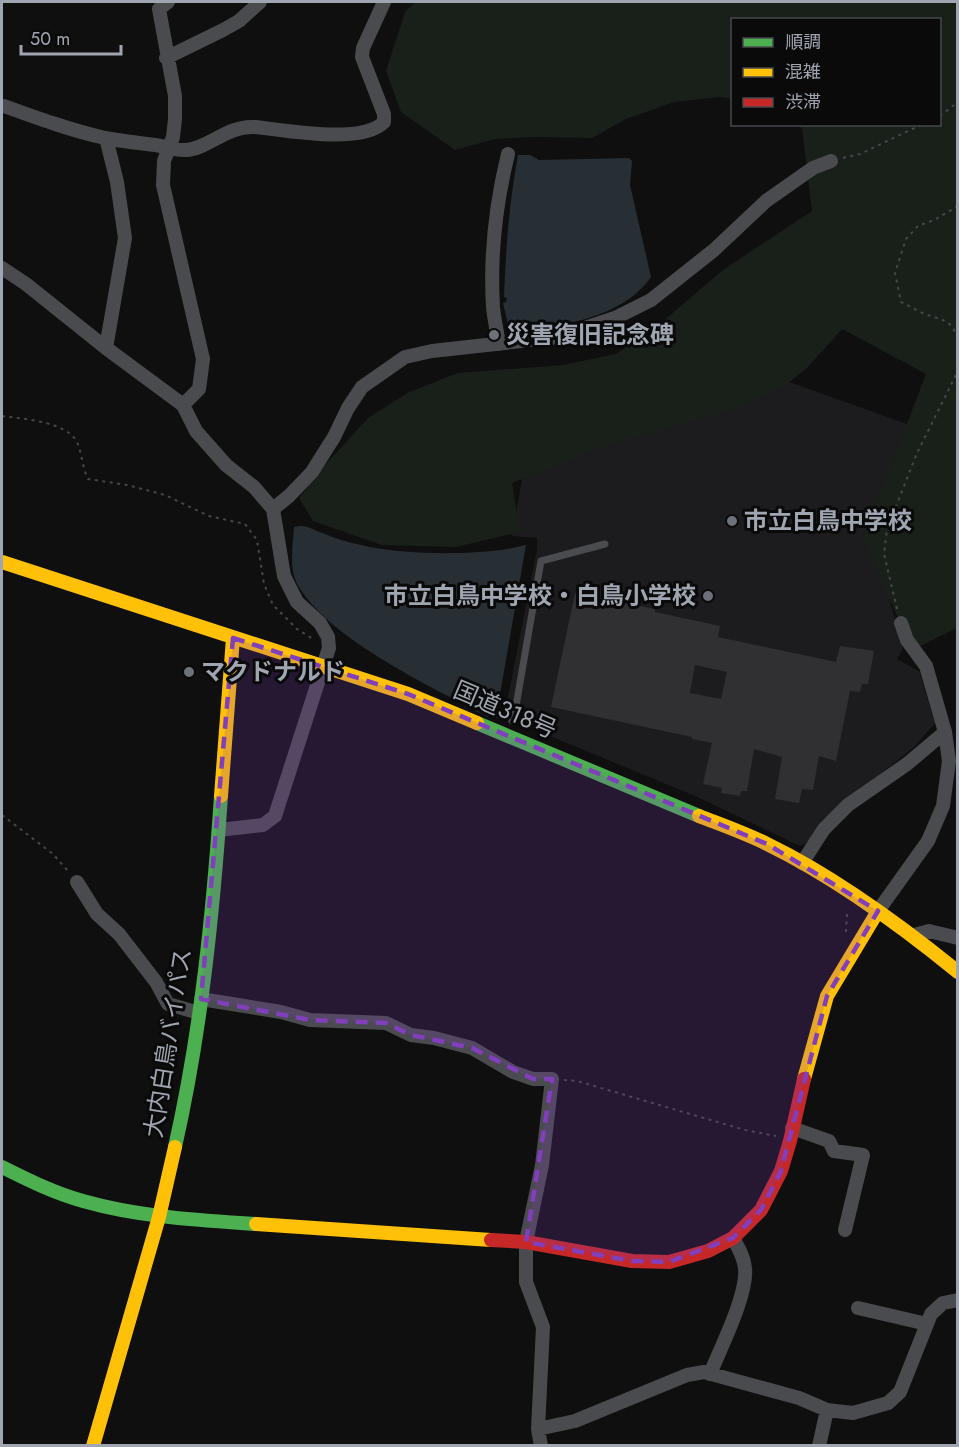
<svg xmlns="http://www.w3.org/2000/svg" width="959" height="1447" viewBox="0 0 959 1447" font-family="Jost,'Noto Sans JP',sans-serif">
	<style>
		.built { fill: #1c1c1e }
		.green { fill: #19201a }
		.water { fill: #272f34 }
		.building { fill: #303032; fill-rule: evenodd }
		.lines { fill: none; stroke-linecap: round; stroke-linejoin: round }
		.path { stroke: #45474a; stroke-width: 2; stroke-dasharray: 3 4.5; stroke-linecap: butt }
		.lane { stroke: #4a4b4f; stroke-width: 7 }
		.street { stroke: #4a4b4f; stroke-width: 14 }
		.fast { stroke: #4caf50; stroke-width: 14 }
		.slow { stroke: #ffc107; stroke-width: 14 }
		.jam { stroke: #c62828; stroke-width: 14 }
		.marked { fill: #813ebd; fill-opacity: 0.2; stroke: #813ebd; stroke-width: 4.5; stroke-dasharray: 12 8; stroke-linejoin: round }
		.poi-dot { fill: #6d7179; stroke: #0a0a0b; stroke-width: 2 }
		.labels { text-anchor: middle; stroke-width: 6; stroke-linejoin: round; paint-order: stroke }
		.poi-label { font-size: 24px; font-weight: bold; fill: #a0a6b1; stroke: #0a0a0b; text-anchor: start }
		.street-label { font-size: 24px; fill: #a0a6b1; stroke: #0a0a0b }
	</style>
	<rect width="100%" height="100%" fill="#0f0f10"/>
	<path class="built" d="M764,373L918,428L881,568L898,631L903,640L902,650L897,659L919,671L935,723L914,747L821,821L809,843L800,846L695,796L504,717L537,549V538L512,536L524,468Z"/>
	<path class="green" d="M415,2H957V628L912,650L863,538L926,374L842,329L808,367L783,387L737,408L611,444L512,483L520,532L456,547L382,545L313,521L299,498L325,465L368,418L409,392L458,373L563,365L616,354L662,322L723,270L812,211L802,128L797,125L940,124V20H732V99L720,97L674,102L626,119L592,138L535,137L495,139L455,150L401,112L386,71L405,12Z"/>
	<path class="water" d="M518,155H530L539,160L629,158L632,161L630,185L651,277C626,313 579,321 539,331L534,337H511L503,303L506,302L507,298L504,297C506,247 509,204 518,155Z
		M300,526C310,526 315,531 325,534C339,540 355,544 370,547C412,555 485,556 526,545L499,700V719L489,715L488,717C432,687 332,641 299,587C288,570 293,546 294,527Z"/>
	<path class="building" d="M575,593L655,609V612L720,626L718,637L836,662L840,646L874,651L868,684H862L860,692L850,691L836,761L819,756L813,790L802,789L799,803L775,799L782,757L754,749L747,791H741L740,796L721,793L722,788L703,784L712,743L692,739V737L551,707ZM695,665L727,672L721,699L690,693Z"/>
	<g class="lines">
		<path class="path" d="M940,116L958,102
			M843,158L860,154L923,124
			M958,206L934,220L918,226L906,239L895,273L901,302C908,305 915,310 923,313C941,321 951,317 958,340
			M2,416C22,419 66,421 77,442C82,453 82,467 88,479L127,485L165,495L209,516L245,524L257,540L264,584L273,605L297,629L313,639
			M897,609L884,554L887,529L917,453L958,371
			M2,815L53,854L68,871
			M846,932L847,914
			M564,1080L577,1081L745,1130L776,1136"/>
		<path class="lane" d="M512,721L516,706L541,561L605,544"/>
		<path class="street" d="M168,2L159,9L175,96V119L173,137L164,161L163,185L203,359L199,389L183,405
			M166,58L223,30L239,21L260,2
			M4,106C37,118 70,130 105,138C121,141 138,143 155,145C164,146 176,151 186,150C208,149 227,125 255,127C285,130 362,145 384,122V114L362,57L363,48L384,2
			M106,138L117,182L125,238L106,348
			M2,268L26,284L106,348L183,405L196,431L226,465L254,487L273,509L284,576L297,602L320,623L328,637L329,648L275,816L263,825L219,830
			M499,344C497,331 494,319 493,307C490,257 496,203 508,154
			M273,509L289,496L312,472L334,437L348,408L362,387L405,357L432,351L558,337L615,318L651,300L714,250L766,201L813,168L831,161
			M802,863L824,829L848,805L907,764L945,732L926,666L907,640L901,623
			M77,882L97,914L119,934L156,982L168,1004L199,1013
			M878,911L928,841L943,806L949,761L945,732
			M914,935L929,931L958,938
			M201,999L281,1012L310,1020L386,1023L411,1035L434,1038L472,1048L513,1072L533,1079H552L542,1165L526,1242V1282L543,1327L538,1429L541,1446
			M792,1128L829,1141L834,1151L863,1155L845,1230
			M858,1308L927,1324
			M710,1374C721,1347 748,1294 745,1268C744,1257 738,1247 733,1238
			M538,1429L575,1421L687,1375L704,1372L799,1398L827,1410L853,1413L888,1403L900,1392L931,1314L943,1303L958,1300
			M819,1446L827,1410"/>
		<path class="fast" d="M477,723L699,816
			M175,1147C201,1032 213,914 221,796
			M2,1167C28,1180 54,1193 83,1201C139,1217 197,1220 256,1224"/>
		<path class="slow" d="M2,562L408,694L477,723
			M221,796L233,638
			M699,816C722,825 745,833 767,844C835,877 899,924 958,972
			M804,1079L827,996L878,911
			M256,1224L491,1240
			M93,1446L159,1217L175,1147"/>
		<path class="jam" d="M491,1240L526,1242L632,1261L669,1262L708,1251L733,1238L761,1210L781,1171L790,1141L804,1079"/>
	</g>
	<path class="marked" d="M233,638L408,694L767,844L878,911L827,996L781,1171L761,1210L733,1238L669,1262L632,1261L526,1242L552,1079H533L472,1048L411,1035L386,1023L310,1020L201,999Z"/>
	<g class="poi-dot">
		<circle cx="494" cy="335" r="6"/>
		<circle cx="732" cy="521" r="6"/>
		<circle cx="708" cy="596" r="6"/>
		<circle cx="189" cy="672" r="6"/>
	</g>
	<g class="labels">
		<g class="poi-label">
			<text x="506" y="343">災害復旧記念碑</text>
			<text x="744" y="529">市立白鳥中学校</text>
			<text x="696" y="604" text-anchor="end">市立白鳥中学校・白鳥小学校</text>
			<text x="201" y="680">マクドナルド</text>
		</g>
		<g class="street-label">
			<text transform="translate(505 710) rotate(23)" y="8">国道318号</text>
			<text transform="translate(168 1043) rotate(-81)" y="8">大内白鳥バイパス</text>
		</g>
	</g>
	<rect width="959" height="1447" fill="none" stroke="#a0a6b1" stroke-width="6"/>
	<rect x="731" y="18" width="210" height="108" fill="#0a0a0b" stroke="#46484d" stroke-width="1.5"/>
	<rect x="743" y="38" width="30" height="9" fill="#4caf50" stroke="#46484d" stroke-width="1.5"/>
	<text x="785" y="48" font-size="18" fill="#a0a6b1">順調</text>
	<rect x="743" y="68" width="30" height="9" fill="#ffc107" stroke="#46484d" stroke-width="1.5"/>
	<text x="785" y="78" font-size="18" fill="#a0a6b1">混雑</text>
	<rect x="743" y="98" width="30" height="9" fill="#c62828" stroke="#46484d" stroke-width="1.5"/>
	<text x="785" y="108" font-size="18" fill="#a0a6b1">渋滞</text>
	<path d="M21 45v9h100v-9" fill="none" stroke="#a0a6b1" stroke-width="3"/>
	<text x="30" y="45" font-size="18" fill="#a0a6b1" stroke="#0a0a0b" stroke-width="4.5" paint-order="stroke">50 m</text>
</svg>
